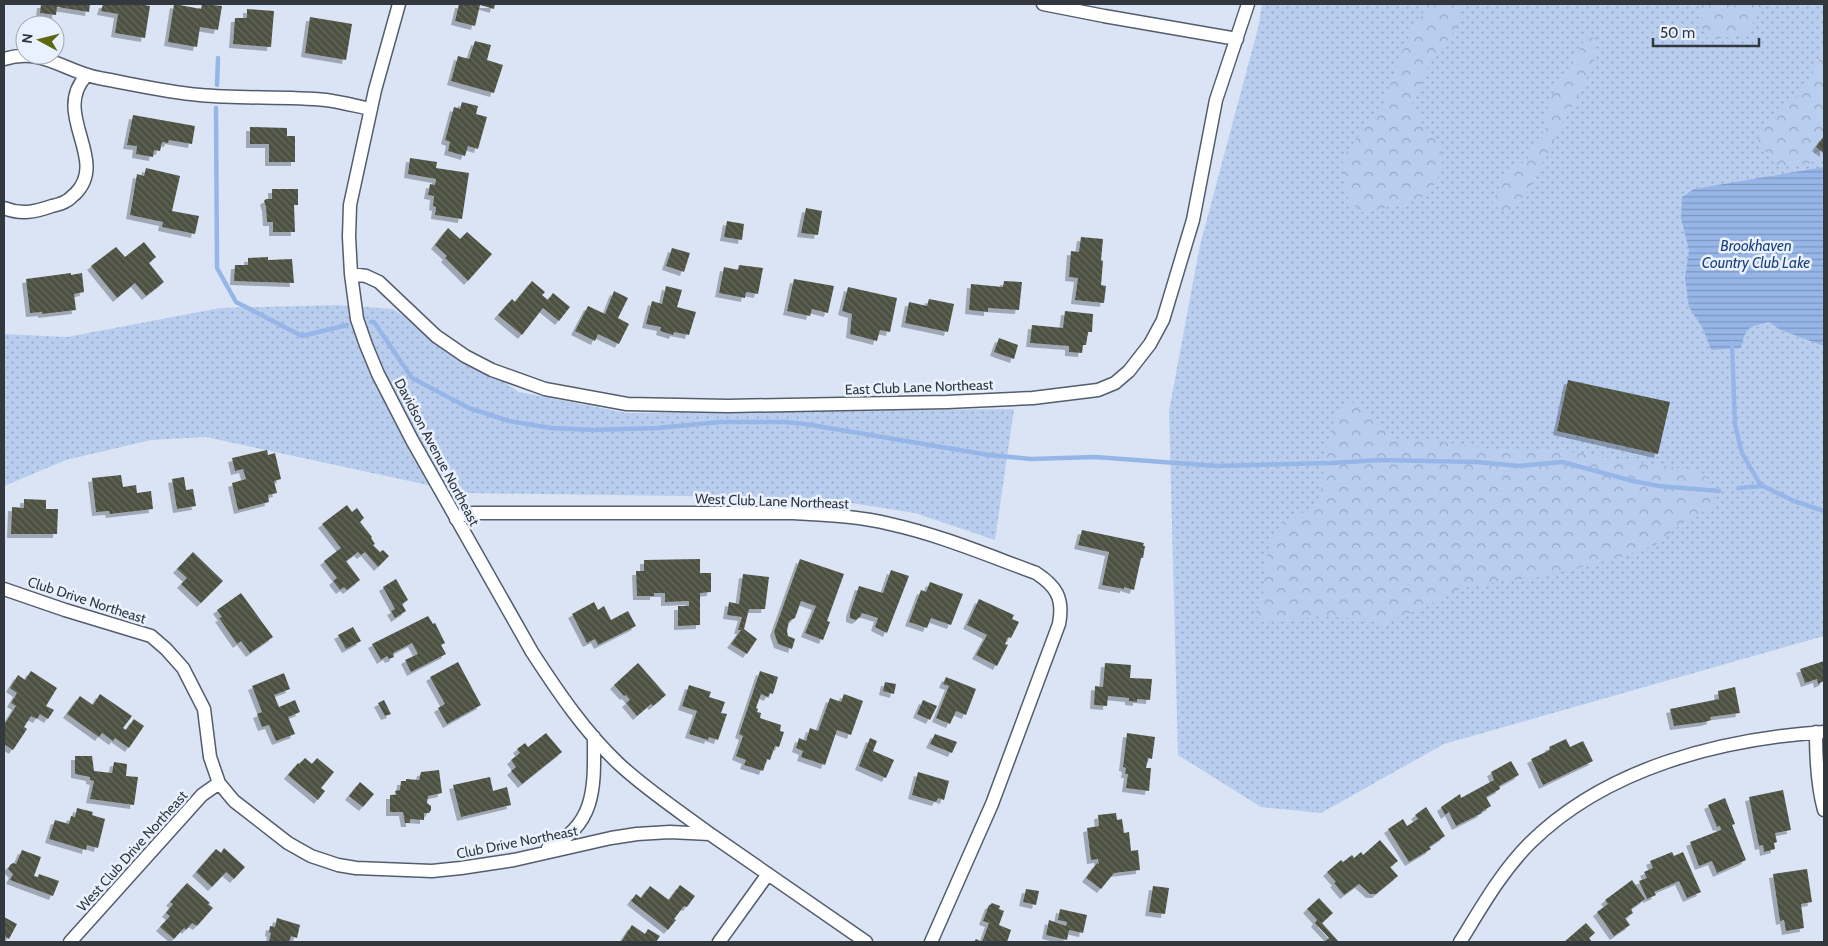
<svg xmlns="http://www.w3.org/2000/svg" width="1828" height="946" viewBox="0 0 1828 946" font-family="Cabin,sans-serif">
	<style>
		.green { fill: url(#green-dots) }
		.forest { fill: url(#forest-crowns) }
		.water { fill: url(#water-rules) }
		.lines { fill: none; stroke-linecap: round; stroke-linejoin: round }
		.stream { stroke: #97b6e8; stroke-width: 4.5 }
		.building { fill: url(#building-back-hatch); filter: url(#shadow) }
		.street-casing { stroke: #545d6b; stroke-width: 15 }
		.street { stroke: #fff; stroke-width: 12 }
		.labels { text-anchor: middle; stroke-width: 5; stroke-linejoin: round; paint-order: stroke }
		.street-label { font-size: 14px; fill: #33373e; stroke: #e9f1ff }
		.water-label { font-size: 15px; font-style: italic; fill: #1e417d; stroke: #e9f1ff }
	</style>
	<defs>
		<pattern id="green-dots" width="8" height="8" patternUnits="userSpaceOnUse" patternTransform="scale(1.25)"><rect width="8" height="8" fill="#b9ceef"/><path d="M2 2h.1M6 6h.1" fill="none" stroke="#97a8c3" stroke-width="1.8" stroke-linecap="round"/></pattern>
		<pattern id="forest-crowns" width="20" height="18" patternUnits="userSpaceOnUse" patternTransform="scale(1.25)"><rect width="20" height="18" fill="#b9ceef"/><path d="M2 6a3 3 0 1 1 6 0M12 15a3 3 0 1 1 6 0" fill="none" stroke="#97a8c3"/></pattern>
		<pattern id="water-rules" width="6" height="5" patternUnits="userSpaceOnUse" patternTransform="scale(1.25)"><rect width="6" height="5" fill="#97b6e8"/><path d="M0 2.5h6" fill="none" stroke="#7c95bd"/></pattern>
		<pattern id="building-back-hatch" width="6" height="6" patternUnits="userSpaceOnUse" patternTransform="scale(1.25)"><rect width="6" height="6" fill="#4e5142"/><path d="M-1 5l2 2M0 0l6 6M5-1l2 2" fill="none" stroke="#65685c"/></pattern>
		<filter id="shadow"><feDropShadow dx="-4" dy="4" stdDeviation="0" flood-color="#0004"/></filter>
	</defs>
	<rect width="100%" height="100%" fill="#dae4f5"/>
	<path class="green" d="M1262,4H1824V636L1444,744L1321,813L1261,807L1178,755L1169,411L1200,245L1258,28Z
		M338,305L393,309L519,392L627,413L1014,409L995,540L915,513L819,498L465,493L206,437L151,440L66,460L4,486V334L67,337L220,308Z"/>
	<path class="forest" d="M1428,4H1458L1461,22L1429,65L1412,104L1427,133L1439,143L1443,167L1429,195L1412,201L1364,213L1348,201L1342,158L1384,102L1407,40Z
		M1699,4H1766L1745,34L1709,40L1701,25Z
		M1586,37L1597,38L1594,63L1578,96L1562,124L1528,192L1507,213L1492,204L1503,179L1529,157L1546,127L1548,104L1555,89L1574,60Z
		M1824,41V158L1806,164L1779,167L1759,144L1758,131L1801,94L1819,61Z
		M1350,400L1393,439L1434,441L1491,449L1561,451L1700,471L1709,480L1716,499L1710,508L1684,522L1655,545L1619,558L1533,578L1501,581L1462,588L1422,608L1383,624L1353,618L1319,616L1276,622H1261L1255,615L1263,595L1266,558L1273,536L1283,522L1308,510L1320,499C1323,476 1327,425 1341,407C1343,404 1347,402 1350,400Z"/>
	<path class="water" d="M1824,167V346L1781,330L1769,322C1748,327 1746,327 1741,348L1711,350L1703,329L1689,307L1685,278L1689,250L1681,218L1682,197L1694,189Z"/>
	<g class="lines">
		<path class="stream" d="M217,85L218,58
			M216,108L217,268L236,302L302,336L347,325
			M371,322H374L412,378L469,408L509,421L551,428L593,430L657,428L721,422H784L805,424L989,455L1031,459L1095,457L1217,466L1332,463L1380,460L1477,462L1519,466L1562,462L1633,481L1659,486L1719,491
			M1732,343L1735,425L1742,453L1761,486
			M1738,488L1763,486L1794,501L1824,511"/>
	</g>
	<path class="building" d="M41,4H90L89,12L57,7L56,15L40,13Z
		M103,4H139L150,6L145,38L115,33L118,14L101,11Z
		M174,4L201,9L202,4L222,6L218,30L200,27L197,47L168,42Z
		M459,4H495L494,9L480,5L475,26L455,21Z
		M247,9L274,11L271,47L233,44L235,18H247Z
		M310,17L352,24L346,60L305,53Z
		M475,41L491,45L487,60L503,65L494,93L451,81L458,56L469,59Z
		M462,102L478,106L476,114L487,117L478,149L468,146L465,156L448,151L450,142L445,140L454,107L460,109Z
		M133,115L195,126L192,144L169,140L168,143L162,142L160,151L154,150L153,157L136,154L137,146L127,145Z
		M250,127L287,128V136H295V162H269V144H250Z
		M1824,136V153L1816,147Z
		M410,158L437,162L436,168L469,173L462,219L435,215L436,207L433,206L434,196L428,195L430,184L435,185L436,179L408,174Z
		M146,168L180,176L172,211L199,216L195,234L162,227L163,222L130,215L137,174L144,176Z
		M272,189H298V205H294L295,232H273V222H267L266,207L264,201L266,199H272Z
		M806,208L822,211L818,235L801,233Z
		M727,221L744,224L742,240L724,237Z
		M448,228L460,239L467,232L492,254L468,281L445,258L447,256L435,245Z
		M1081,237L1103,239L1101,260L1103,261L1101,285L1106,286L1104,303L1075,300L1078,278L1069,277L1071,251L1079,252Z
		M144,242L156,257L149,263L164,282L146,296L135,283L117,298L91,266L116,247L125,257Z
		M672,248L690,253L684,272L666,266Z
		M268,257V260L292,259L294,283L234,281L235,265H248V258Z
		M739,265L763,268L758,294L746,292L745,298L719,293L724,267L738,270Z
		M71,273V275L82,273L84,292L74,294L76,310L42,314V312L30,313L26,279Z
		M794,279L834,286L828,313L812,309L810,316L787,311Z
		M532,281L545,292L542,295L548,300L553,293L570,307L559,321L543,308L522,335L498,315L512,299L515,302Z
		M1004,281L1022,282L1019,310L988,308V312L969,310L971,284L1003,287Z
		M666,286L682,290L677,307L696,312L689,335L674,332L673,335L660,331L661,327L646,324L652,301L662,304Z
		M848,287L897,298L890,332L880,330L877,341L850,334L852,314L842,311Z
		M614,291L628,298L618,318L629,324L619,344L598,334L595,341L575,331L588,306L605,314Z
		M929,299L954,304L948,332L905,323L909,302L927,306Z
		M1065,311L1093,314L1092,332H1088L1086,345H1083L1082,353L1069,352V346L1030,343L1032,325L1063,328Z
		M999,338L1018,345L1014,359L994,352Z
		M1568,380L1670,402L1658,454L1557,431Z
		M267,450L268,455L275,453L281,479L274,481L277,493L268,495L269,502L238,510L232,483L246,479L243,469L235,471L232,458Z
		M121,475L123,487L136,485L137,493L151,491L153,509L110,514L109,511L96,512L92,478Z
		M184,477L186,490L193,489L196,506L177,509L172,479Z
		M24,499L46,500V509H58L57,534H11L12,507L24,508Z
		M347,505L352,512L357,508L364,518L360,522L372,537L371,538L375,544L373,545L380,552L383,550L389,556L378,567L365,552L361,555L358,552L346,561L360,580L347,590L344,587L340,590L333,581L337,578L324,561L341,548L322,524Z
		M1082,530L1144,543L1143,546H1145L1143,558H1141L1134,590L1124,587V589L1102,585L1109,552L1078,545Z
		M193,552L223,581L201,603L181,584L187,578L177,569Z
		M700,559V573H711V592L700,593V625L678,626V606H689V601L665,602V593H654V596H637L636,571H644V560Z
		M800,559L844,574L827,621L830,622L823,640L805,633L816,606L801,601L795,618L789,621L787,631L788,636L795,639L792,649L778,644L774,632Z
		M891,570L909,576L887,633L875,627L878,618L862,613L860,617L856,620L850,618V613L859,586L883,593Z
		M743,574L769,577L765,609H749L744,629L757,639L747,654L731,644L741,630H738L742,617L727,615L729,602L739,604Z
		M396,579L408,600L402,604L406,611L395,618L391,611L395,609L383,587Z
		M930,582L963,594L951,625L931,618L927,628L909,622L921,590L926,592Z
		M241,593L273,637L250,653L241,641L237,644L219,618L222,617L217,610Z
		M979,599L1014,615L1012,619L1019,622L1011,638L1008,637L1005,644L1008,645L997,666L976,655L987,635L967,625Z
		M594,602L598,610L604,606L611,620L628,611L636,626L598,645L595,639L587,643L572,614Z
		M428,616L433,624L435,623L445,643L441,645L446,654L411,672L405,660L418,654L412,643L393,653L394,657L389,659L387,656L381,660L372,644Z
		M353,627L361,641L346,649L338,635Z
		M1824,661V681L1818,684L1817,679L1805,683L1800,669Z
		M458,662L481,705L447,724L438,708L445,704L430,677Z
		M638,663L666,695L653,706L651,704L637,716L626,703L630,700L626,695L624,696L614,685Z
		M1105,663L1131,665L1130,678L1152,679L1150,700L1137,699V702L1129,701V698L1108,696L1107,706L1094,705L1095,686L1103,687Z
		M31,671L57,688L46,706L54,710L48,719L40,714L37,719L31,716L24,727L27,729L13,750L4,744V725L16,706L11,703L17,693L10,688L18,675L25,680Z
		M760,671L778,677L773,694L770,693L768,697L761,694L756,708L758,709L757,712L761,713L760,718L781,725L780,731L784,732L779,747L775,746L770,760L767,759L763,771L744,765L746,760L736,756L743,736L739,734Z
		M284,673L290,689L274,695L279,707L295,700L300,712L288,717L295,734L276,741L269,725L262,727L257,714L262,712L252,686Z
		M946,677L976,689L966,715L956,711L950,724L936,718L949,686L943,684Z
		M885,682L896,684L894,694L883,691Z
		M689,685L711,692L709,697L725,702L721,713L727,714L718,740L709,737L708,740L689,734L697,711L682,706Z
		M1735,687L1740,713L1710,717L1711,720L1705,722L1674,726L1670,709L1719,699L1718,691Z
		M100,694L132,716L123,728L126,730L134,719L144,726L129,748L115,738L113,741L102,733L99,737L67,714L80,696L93,705Z
		M844,694L863,701L851,735L837,730L825,765L801,757L803,751L796,748L799,738L806,741L810,728L818,731L830,698L841,702Z
		M384,700L391,714L385,716L378,703Z
		M923,700L937,706L930,720L917,714Z
		M546,733L562,752L522,784L511,771L516,767L511,760L520,753L517,749L525,743L528,747Z
		M1127,733L1155,737L1152,759L1148,758L1146,768H1151L1149,791L1126,788L1128,774H1125L1126,768L1123,767Z
		M935,734L957,742L952,753L930,744Z
		M870,738L877,741L873,751L894,760L886,778L859,766Z
		M1566,739L1570,747L1583,741L1593,761L1543,785L1531,759L1550,750L1549,747Z
		M75,756H92L94,771L112,773L114,762L127,764L126,776L138,777L134,805L90,799L94,781L90,780V777L75,774Z
		M305,758L312,764L317,758L334,772L321,788L325,791L318,800L288,775L298,763L299,764Z
		M1511,761L1519,775L1499,786L1500,789L1486,797L1491,806L1481,812L1482,813L1456,826L1449,812L1445,815L1441,807L1460,794L1461,798L1494,780L1491,772Z
		M439,770L442,793L428,796L427,803L431,806V810L429,813H424V820L410,819V823H405L403,812H390V795H396L395,791L400,790L401,781H406V779L419,780L421,772Z
		M918,772L949,781L944,800L938,798L936,802L912,795Z
		M490,777L493,791L507,787L511,805L461,817L453,785Z
		M360,782L374,794L363,807L349,796Z
		M1783,790L1791,830L1775,833L1777,842L1774,843L1775,849L1764,852L1763,845L1759,846L1749,797Z
		M1725,798L1735,824L1732,825L1746,860L1717,873L1712,861L1699,866L1690,842L1721,830L1720,826L1717,827L1708,805Z
		M1426,807L1445,836L1429,847L1431,849L1409,862L1388,829L1403,819L1407,826L1418,819L1415,815Z
		M77,808L93,812L92,815L105,819L98,848L87,845L86,850L49,839L55,820L69,824L71,816L75,817Z
		M1116,813L1117,820L1122,819L1124,833L1129,832L1131,851L1138,850L1140,870L1114,873L1101,889L1086,878L1097,863L1099,864L1098,859L1091,860L1087,828L1099,826L1098,815Z
		M1380,840L1398,861L1390,867L1398,876L1376,894H1370L1359,884L1344,895L1334,883L1336,882L1327,872L1341,860L1343,862L1352,855L1354,858L1361,852L1363,855Z
		M224,848L245,867L234,879L226,872L212,887L196,872L216,849L221,853Z
		M22,850L41,857L34,876L38,877L39,874L59,881L53,896L10,880L13,874L8,869L10,865L13,863L16,864Z
		M1672,852L1674,856L1683,852L1701,892L1687,898L1679,881L1654,892L1656,895L1647,899L1639,881L1647,878L1644,872L1653,868L1650,861Z
		M1807,869L1812,902L1801,904L1804,928L1786,931L1784,920L1780,921L1773,874Z
		M1632,880L1645,899L1631,909L1633,913L1625,918L1630,925L1614,936L1597,912L1608,904L1605,900Z
		M187,883L210,903L208,904L213,908L197,926L192,923L186,930L184,928L174,939L160,927L170,916L166,913L173,904L170,902Z
		M680,885L695,896L687,907L684,906L674,919L676,920L668,930L631,901L636,894L641,898L650,886L669,900Z
		M1153,886L1169,888L1165,914L1149,912Z
		M1026,889L1039,891L1036,905L1023,902Z
		M1319,898L1333,913L1322,923L1339,942H1324L1329,938L1315,923L1317,920L1307,909Z
		M992,903L1000,906L999,909L1004,911L999,925L1011,930L1007,942H974L976,939L982,942L989,923L983,921L989,905H990Z
		M1060,909L1087,915L1083,933L1069,930L1067,940L1046,935L1049,920L1066,926L1067,922L1058,920Z
		M4,917L17,924L9,939L4,936Z
		M277,918L300,925L297,938L291,936L289,942H269L271,933L269,932L270,926L275,927Z
		M1586,923L1595,933L1589,938L1592,942H1564Z
		M632,925L645,934L648,929L660,936L656,942H621Z"/>
	<g class="lines">
		<g class="street-casing">
			<path id="street" d="M399,4L375,90L350,205L349,237L351,274L357,319L366,345L378,374L412,440L532,652C558,692 585,732 619,764C647,790 679,811 710,834
				M1043,4L1104,16L1237,39
				M4,59C43,47 65,72 99,78C132,84 166,92 200,95C242,99 284,96 326,100C341,102 356,106 371,109
				M4,208C21,215 35,212 52,206C56,205 62,204 66,201C69,200 72,196 75,194C110,160 51,114 86,76
				M351,274L366,276L379,282L436,336L465,356L492,370L545,389L627,404L728,406L947,402L1033,398L1098,390L1115,383L1129,371L1150,344L1163,320L1193,220L1216,100L1248,4
				M456,519L465,514L474,513H794C826,515 858,516 890,524C940,535 987,555 1036,573C1056,586 1064,598 1059,624L992,804L931,942
				M4,589L65,610L151,636L166,649L183,668L204,709L210,757L219,783L234,801L288,843L311,856L338,865L356,868L432,871L461,868L514,860L611,838L637,834L670,832L710,834L866,942
				M1816,732C1816,759 1817,785 1824,810
				M548,848C598,824 594,784 594,737
				M70,942L202,795L219,783
				M719,942L768,874
				M1460,942C1481,908 1501,872 1530,843C1606,768 1720,739 1824,732"/>
		</g>
		<use href="#street" class="street"/>
	</g>
	<g class="labels">
		<g class="street-label">
			<text transform="translate(919 387) rotate(-2)" y="5">East Club Lane Northeast</text>
			<text transform="translate(437 452) rotate(62)" y="5">Davidson Avenue Northeast</text>
			<text transform="translate(772 501) rotate(2)" y="5">West Club Lane Northeast</text>
			<text transform="translate(87 600) rotate(18)" y="5">Club Drive Northeast</text>
			<text transform="translate(517 842) rotate(-11)" y="5">Club Drive Northeast</text>
			<text transform="translate(132 851) rotate(-48)" y="5">West Club Drive Northeast</text>
		</g>
		<g class="water-label">
			<text x="1756" y="251">Brookhaven<tspan x="1756" dy="17">Country Club Lake</tspan></text>
		</g>
	</g>
	<rect width="1828" height="946" fill="none" stroke="#33373e" stroke-width="10"/>
	<g transform="translate(40 40) rotate(277)"><circle r="24" fill="#e9f1ff" stroke="#a0a7b2"/>
	<path d="M0-4L9 19L0 12L-9 19Z" fill="#5c6912"/>
	<text y="-8" font-size="14" font-weight="bold" text-anchor="middle" fill="#33373e">N</text>
	</g>
	<path d="M1653 38v8h106v-8" fill="none" stroke="#33373e" stroke-width="2.5"/>
	<text x="1660" y="38" font-size="15" fill="#33373e" stroke="#e9f1ff" stroke-width="4" paint-order="stroke">50 m</text>
</svg>
